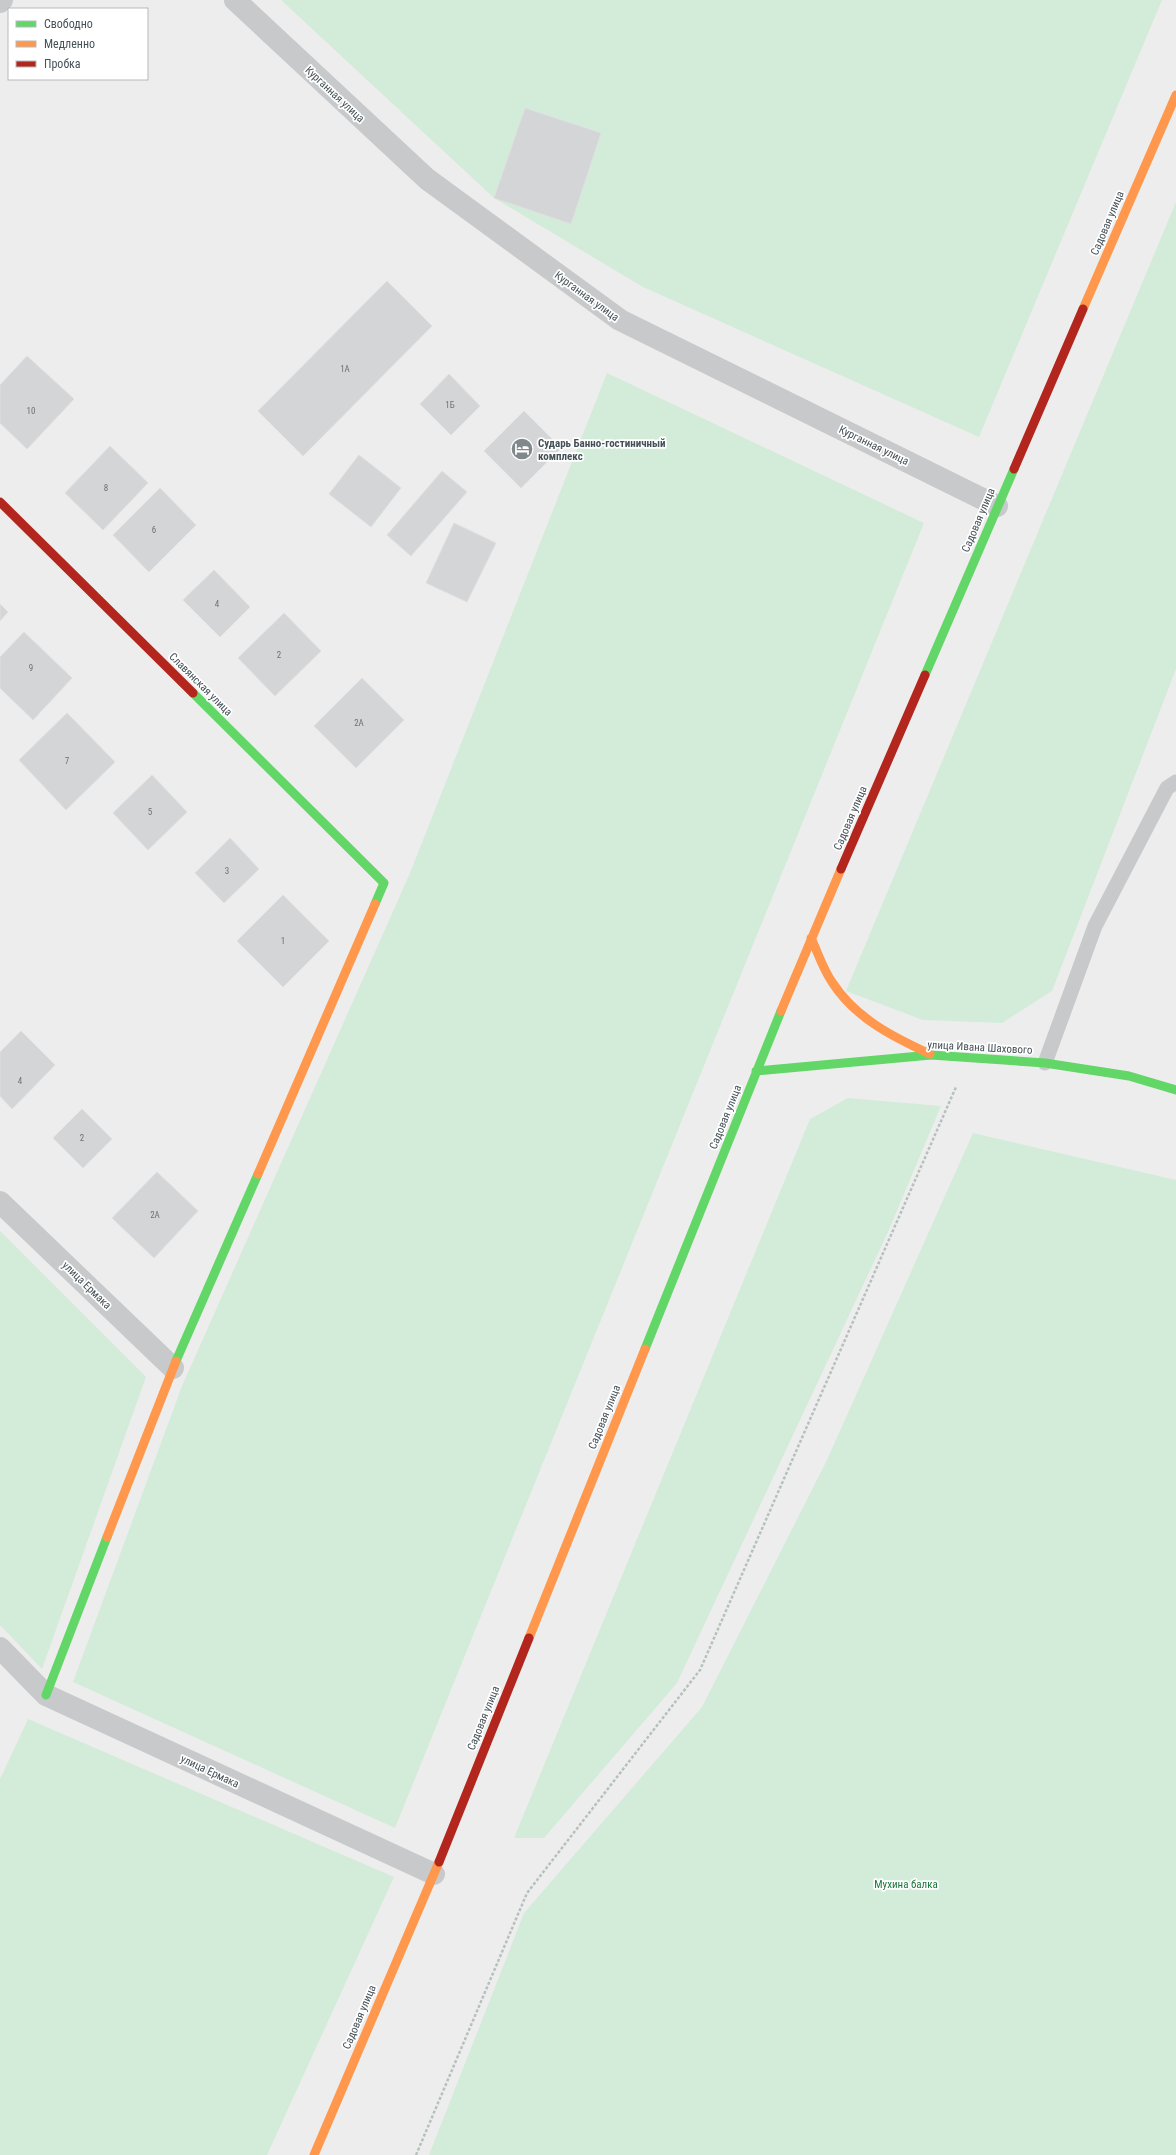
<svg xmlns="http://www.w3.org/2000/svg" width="1176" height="2155" viewBox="0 0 1176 2155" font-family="'Roboto Condensed',sans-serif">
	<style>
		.green { fill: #d2ecd9 }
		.building { fill: #d4d5d6; stroke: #dfdfe0 }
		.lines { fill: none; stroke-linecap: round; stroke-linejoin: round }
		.path { stroke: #b5c1bc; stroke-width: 2.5; stroke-dasharray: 3 2; stroke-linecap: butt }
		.lane { stroke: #c7c9cb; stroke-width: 15 }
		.street { stroke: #c7c9cb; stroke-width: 22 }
		.fast { stroke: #63d668; stroke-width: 9 }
		.slow { stroke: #ff974d; stroke-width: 9 }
		.jam { stroke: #b3261e; stroke-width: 9 }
		.labels { text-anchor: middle; stroke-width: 3.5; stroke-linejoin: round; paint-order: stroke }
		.number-label { font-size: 9px; fill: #6a7379 }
		.street-label { font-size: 11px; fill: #455158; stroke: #fff }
		.poi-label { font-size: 11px; font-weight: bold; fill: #455158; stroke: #fff; text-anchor: start }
		.park-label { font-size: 11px; fill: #1a753d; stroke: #fff }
	</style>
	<rect width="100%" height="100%" fill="#eeeded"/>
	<path class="green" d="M281,0H1162L979,437L643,287L494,198Z
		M1176,202V669L1052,991L1002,1023L923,1020L846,991Z
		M607,373L924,523L395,1828L73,1682L182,1386L410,873Z
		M848,1098L941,1106L888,1232L677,1683L544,1838H514L810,1119Z
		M973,1133L1176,1180V2155H429L524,1913L702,1707L827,1460Z
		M0,1231L146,1377L42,1669L0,1625Z
		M28,1719L394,1877L267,2155H0V1779Z"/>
	<path class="building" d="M525,108L601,133L571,224L494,198Z
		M387,281L432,326L303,456L258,411Z
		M27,356L74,399L27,449L0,423V385Z
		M449,374L480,406L451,435L420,404Z
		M524,411L561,448L521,488L484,451Z
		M110,446L148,483L103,530L65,493Z
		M359,455L401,488L371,527L329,494Z
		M442,471L467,492L411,556L387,535Z
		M160,488L196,525L149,572L113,535Z
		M454,523L496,543L467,602L426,583Z
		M214,570L250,607L220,637L183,600Z
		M0,604L8,612L0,621Z
		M284,613L321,651L275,696L238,658Z
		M24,632L72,678L33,720L0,688V657Z
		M362,678L404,720L356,768L314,726Z
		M67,713L115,762L66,810L19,760Z
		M152,775L187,812L148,850L113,813Z
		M230,838L259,869L224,903L195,873Z
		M283,895L329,941L283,987L237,941Z
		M21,1031L55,1065L12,1109L0,1096V1052Z
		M82,1109L112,1139L83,1168L53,1138Z
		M157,1172L198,1211L154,1258L112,1218Z"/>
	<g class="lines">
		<path class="path" d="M416,2155L527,1893L700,1670L956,1087"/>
		<path class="lane" d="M1045,1063L1095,926L1167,788L1176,782"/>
		<path class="street" d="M235,0L427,179L620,320L997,506
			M0,2L2,0
			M0,1202L173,1368
			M0,1648L46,1695L434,1874"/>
		<path class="fast" d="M925,675L1014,469
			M193,693L384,883L375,904
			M756,1071L931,1055L1045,1063L1129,1076L1176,1090
			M645,1349L781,1011
			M176,1361L258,1174
			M46,1695L107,1537"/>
		<path class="slow" d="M1083,309L1176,95
			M811,938C818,953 823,969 832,982C855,1018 893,1037 930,1054
			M781,1011L841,869
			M258,1174L375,904
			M107,1537L176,1361
			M529,1638L645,1349
			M314,2155L439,1862"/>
		<path class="jam" d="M1014,469L1083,309
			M0,502L193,693
			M841,869L925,675
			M439,1862L529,1638"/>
	</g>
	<defs>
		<g id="hotel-disc" transform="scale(1.15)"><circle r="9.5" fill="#80888c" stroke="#fff"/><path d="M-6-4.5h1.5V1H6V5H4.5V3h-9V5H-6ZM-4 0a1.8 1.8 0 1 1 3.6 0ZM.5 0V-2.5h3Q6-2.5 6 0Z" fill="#fff"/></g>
	</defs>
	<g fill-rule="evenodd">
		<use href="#hotel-disc" x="522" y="449"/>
	</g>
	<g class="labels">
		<g class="number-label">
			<text x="345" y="372">1А</text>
			<text x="450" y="408">1Б</text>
			<text x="31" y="414">10</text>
			<text x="106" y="491">8</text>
			<text x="154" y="533">6</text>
			<text x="217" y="607">4</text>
			<text x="279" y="658">2</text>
			<text x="31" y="671">9</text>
			<text x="359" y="726">2А</text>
			<text x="67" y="764">7</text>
			<text x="150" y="815">5</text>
			<text x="227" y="874">3</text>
			<text x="283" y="944">1</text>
			<text x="20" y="1084">4</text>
			<text x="82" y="1141">2</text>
			<text x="155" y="1218">2А</text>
		</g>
		<g class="street-label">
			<text transform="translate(335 94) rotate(43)" y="4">Курганная улица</text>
			<text transform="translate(1107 223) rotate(-67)" y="4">Садовая улица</text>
			<text transform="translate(587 296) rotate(36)" y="4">Курганная улица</text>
			<text transform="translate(874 445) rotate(26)" y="4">Курганная улица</text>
			<text transform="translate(978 520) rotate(-67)" y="4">Садовая улица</text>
			<text transform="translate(201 684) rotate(45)" y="4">Славянская улица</text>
			<text transform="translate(850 818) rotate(-67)" y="4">Садовая улица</text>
			<text transform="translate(980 1047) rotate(3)" y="4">улица Ивана Шахового</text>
			<text transform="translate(725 1117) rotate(-68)" y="4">Садовая улица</text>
			<text transform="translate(87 1285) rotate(44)" y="4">улица Ермака</text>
			<text transform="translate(604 1417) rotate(-68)" y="4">Садовая улица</text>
			<text transform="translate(483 1718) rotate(-68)" y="4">Садовая улица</text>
			<text transform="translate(210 1771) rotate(25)" y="4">улица Ермака</text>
			<text transform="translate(359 2017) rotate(-67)" y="4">Садовая улица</text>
		</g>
		<g class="poi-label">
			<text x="538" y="447">Сударь Банно-гостиничный<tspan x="538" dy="13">комплекс</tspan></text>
		</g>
		<g class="park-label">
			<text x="906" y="1888">Мухина балка</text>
		</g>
	</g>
	<rect x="8" y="8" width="140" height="72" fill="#ffffff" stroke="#b5b9bc"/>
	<rect x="16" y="21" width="20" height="6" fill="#63d668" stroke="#b5b9bc"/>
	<text x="44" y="28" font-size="12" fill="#455158">Свободно</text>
	<rect x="16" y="41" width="20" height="6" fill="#ff974d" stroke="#b5b9bc"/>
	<text x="44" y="48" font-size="12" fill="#455158">Медленно</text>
	<rect x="16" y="61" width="20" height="6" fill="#b3261e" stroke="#b5b9bc"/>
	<text x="44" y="68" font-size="12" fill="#455158">Пробка</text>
</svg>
